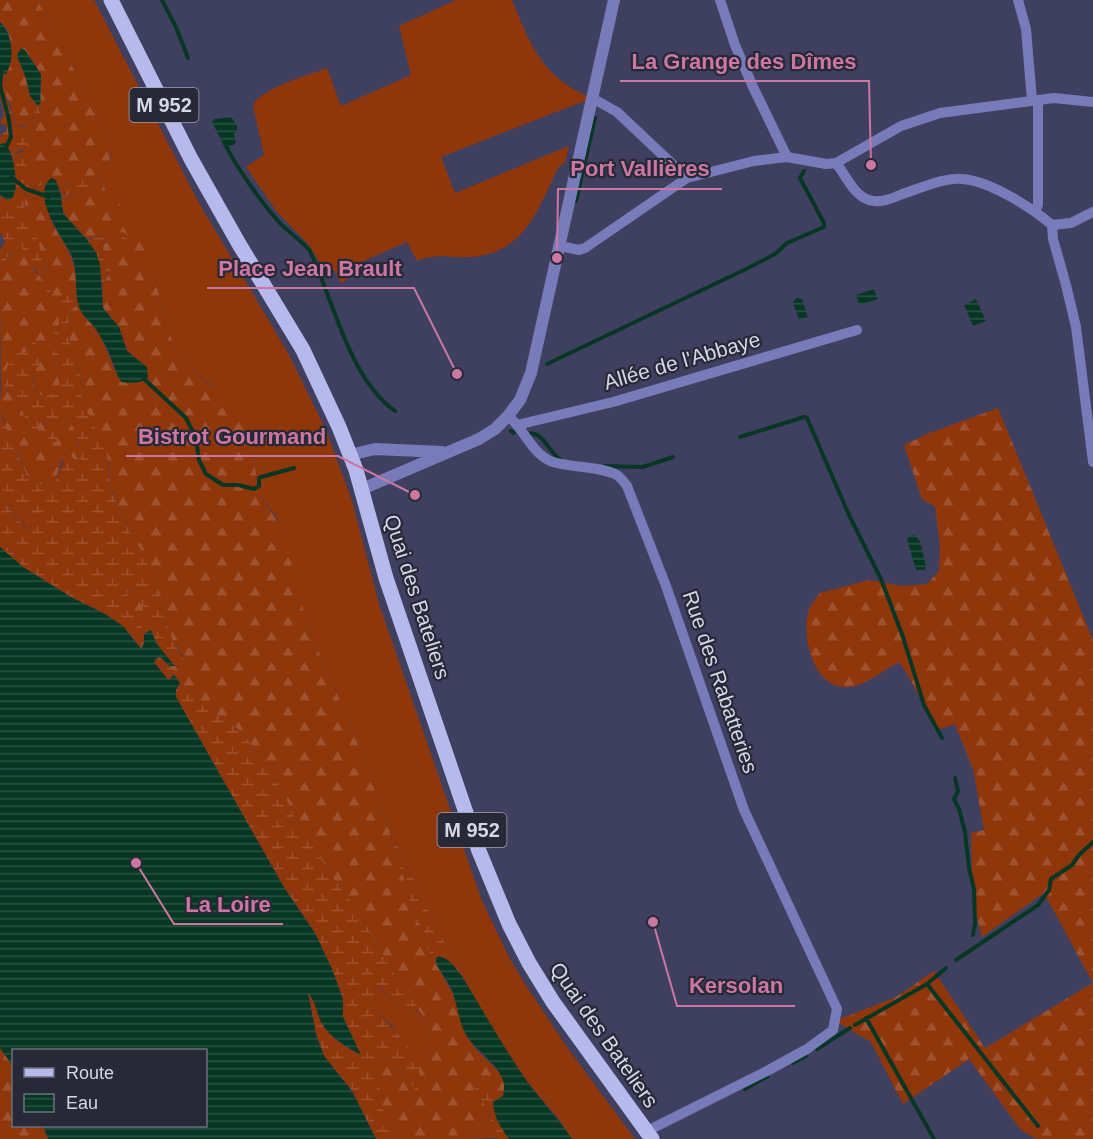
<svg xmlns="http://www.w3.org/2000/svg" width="1093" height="1139" viewBox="0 0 1093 1139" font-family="Arial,sans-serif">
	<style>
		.grass { fill: #90360b }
		.forest { fill: url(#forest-firs) }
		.wetland { fill: url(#wetland-marsh) }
		.water { fill: url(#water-rules) }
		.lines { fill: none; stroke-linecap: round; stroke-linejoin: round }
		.stream { stroke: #073724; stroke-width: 4 }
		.minor { stroke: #787bba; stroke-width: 10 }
		.tertiary { stroke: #787bba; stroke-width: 12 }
		.primary { stroke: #b6b9ec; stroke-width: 15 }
		.labels { text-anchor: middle; stroke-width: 4.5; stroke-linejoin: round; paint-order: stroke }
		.shield { fill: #282937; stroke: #a0a2b4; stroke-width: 1.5 }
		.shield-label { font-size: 20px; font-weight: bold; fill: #d4d6e9 }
		.street-label { font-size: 21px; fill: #d4d6e9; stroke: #282937 }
		.leader { fill: none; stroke: #cb77a2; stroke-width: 2 }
		.callout-dot { fill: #cb77a2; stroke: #282937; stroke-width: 2 }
		.callout-label { font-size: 22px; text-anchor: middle; font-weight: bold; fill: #cb77a2; stroke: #282937; stroke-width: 4.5; stroke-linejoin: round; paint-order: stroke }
	</style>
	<defs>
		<pattern id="forest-firs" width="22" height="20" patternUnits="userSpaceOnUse" patternTransform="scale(1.5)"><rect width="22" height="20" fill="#90360b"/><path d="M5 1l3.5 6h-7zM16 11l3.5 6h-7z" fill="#9f522f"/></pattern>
		<pattern id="wetland-marsh" width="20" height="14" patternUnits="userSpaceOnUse" patternTransform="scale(1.5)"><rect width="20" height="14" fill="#90360b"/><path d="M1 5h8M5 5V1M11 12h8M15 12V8" fill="none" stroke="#9f522f"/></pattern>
		<pattern id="water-rules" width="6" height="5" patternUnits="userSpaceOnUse" patternTransform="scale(1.5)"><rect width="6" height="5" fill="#073724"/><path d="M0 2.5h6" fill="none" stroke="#2a5344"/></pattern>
	</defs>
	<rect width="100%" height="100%" fill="#3f405f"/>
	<path class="grass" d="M37,0H94L199,203L288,353L326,430L352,501L379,604L482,901L511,961L529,990L569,1050L635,1139H572L557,1117L528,1083L503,1047L465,981L431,917L389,829L349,721L308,627L277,518L259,494L257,486L254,458L213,386L192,370L173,342L164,323L156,280L122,206L106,192L103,184L104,168L111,158L112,151L68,57Z
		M456,0H512C530,45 543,79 592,98L441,157L455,193L569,146L565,162L558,168C537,211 524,255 468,257C446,258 439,253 417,261L407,242L350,267V278L341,283L334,270L326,273L309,245L277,212L246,167L264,155L253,106C258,89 310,75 327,68L341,106L411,75L399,26Z
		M377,986L399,1006L415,1013L418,1010L427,1022L428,1050L425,1053L410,1051L392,1025L376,1010L374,987Z
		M491,1124L496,1138L468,1139L475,1130Z"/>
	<path class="forest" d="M0,0H37L68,57L112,151C111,160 104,165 104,175L93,180L69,183L67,190L61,196L59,188L51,179C45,184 37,189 29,185L27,164L18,159L13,161L12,155L23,151L27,143L29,132L40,118L41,74L24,49L18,52L17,56L26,78L30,96L37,105C35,117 29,131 14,123L10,104L4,92L11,43L7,29L0,22Z
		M103,184L106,192L122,206L138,231L156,280L164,323L173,342L192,370L236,406L249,427L259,494L282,528L308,627L349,721L389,829L396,858L404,878L414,918L423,928L428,950L452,992L466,1035L475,1048L500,1073L505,1083L503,1096L493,1102L479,1082L491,1124L475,1130L468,1139H394L388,1127V1120L378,1105V1079L374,1074V1065L383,1060C398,1064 408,1081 418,1093L415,1062L410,1051L425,1053L428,1050L427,1022L392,971L358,910L336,882L295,819L283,791L259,756L242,732L203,705L180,683L174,675L170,666H175L180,668L183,656L172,639L156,585L144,555L129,530L111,489L108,459L82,402L80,372L73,358L68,332L69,311L79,304C81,315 89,320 95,328C107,345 111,365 121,382L137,383L133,356L127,351L119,327L103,308L102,286L109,274L108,259L102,247L103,243L115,242L116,234L87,239C76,227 60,217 61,199C68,193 72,197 80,195C89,193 94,185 103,184Z
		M30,194H38L46,200C49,226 62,235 71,257C77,270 76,286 78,300L72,293L59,307V325L54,333C58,342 55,348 55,357C55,374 71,396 42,396C29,385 32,374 40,361L28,344L27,351L25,353H16C8,364 3,375 6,389L17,396L32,439L40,422L43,423L46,429L58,430L60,421L64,419L70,421C77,433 82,445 80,459L62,460L55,481L48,486L33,482L27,476L19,456L6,430L1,406L0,281L2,266L14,249L23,248L32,261L34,270L41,278L47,293H50L52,288L24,207L26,195Z
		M998,408L1093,640V1139H1036L1021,1130L969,1059L903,1104L871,1042L835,1021L896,997L934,971L985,1048L1093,983L1044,893L982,937L973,903L971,833L984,830L973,769L955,724L937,730L909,677L899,662C886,669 872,680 858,685C817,699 801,643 808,613C809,606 816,599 820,593L869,580L902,586L927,584L939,571L940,545L935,507L922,499L904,445L927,434Z
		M0,484L3,486L32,528L28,530L0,497Z
		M133,589L138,593L151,630L144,634L137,617L122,608L120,604L128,591Z
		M0,1048L13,1066L14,1126H43L48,1139H0Z"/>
	<path class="wetland" d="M0,72L6,74C2,97 10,102 14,124L23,127C33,122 35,115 37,105L40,104V118L29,132L26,147L12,155L5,144H0V136L7,130L6,126L0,123L4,114L0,96Z
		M22,158L27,164L30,185L37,187L47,182L46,200L38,194L26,195L24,206L39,244L44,267L51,282L52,288L50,293H47L41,278L22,248L14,249C4,259 3,268 0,281V250L5,242L0,232V195L2,198L15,185L13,161Z
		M104,175L103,184C94,186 88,194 80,195C72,196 68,193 61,199L72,180C84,178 94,182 104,175Z
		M123,232L127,235L126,239L115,242L103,243L102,247L108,259L111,269L102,286C101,267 98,255 87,240Z
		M66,292L72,293L78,300L79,304L69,311L68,332L73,358L80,372L82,402L106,448L111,490L129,530L144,555L156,585L172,639L186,663L185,668C161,669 143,612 138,593L133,589L128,591L120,604C124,611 130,611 136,616C144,624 146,639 142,649L123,626L105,614L71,597L23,567L0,547V497L27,530L32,528L0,484V392L3,421L27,476L33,482L48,486L55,481L66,456L70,455L75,460L80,459V443L70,421L64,419L60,421L57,441L53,443L49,441L44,423L40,422L38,429L39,439L37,441L32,439L17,396C14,393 7,390 5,387C0,378 10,366 9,357L12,353H25L30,340H34L41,355C38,373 23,380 42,396C69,396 56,376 55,358C54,349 58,343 54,333L59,325V307L62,294Z
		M160,657L173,670V678L168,680L154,662L156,659Z
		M180,683L203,705L242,732L259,756L283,791L295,819L336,882L358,910L392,971L417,1006L418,1010L412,1014L399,1006L378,986L374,987L376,1010C397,1032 425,1059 421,1093H418C408,1081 398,1064 383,1060L374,1065V1074L381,1085L377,1099L388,1120V1127L394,1139H376L352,1091L324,1056L316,1034L308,992C315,1000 316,1009 320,1019C326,1035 346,1048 360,1054L343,1017V999L332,969L315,933L285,889L176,697V690Z
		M389,829L431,917L465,981L451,963L439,956L436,958V964L428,950L423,928L414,918L404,878L396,858Z
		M480,1082C496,1097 495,1121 509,1139H497C490,1130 491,1117 486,1107C482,1100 476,1094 474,1086Z"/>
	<path class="water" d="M0,22C12,34 16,58 6,74L0,72Z
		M21,48L24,49L41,74L40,104L37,105L30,96L26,78L17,56Z
		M231,117L237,125V130L234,134L236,143L226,150L212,122L214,119Z
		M5,143C13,152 19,183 14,194C13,199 11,199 7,200L0,195V144Z
		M51,178L56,180L61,196L63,213L87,240L96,252L100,264L103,308L119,327L127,351L147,367L148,378C140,384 131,383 121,382C115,371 112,359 107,348C103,341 99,334 95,328C90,321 83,317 80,309C73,292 79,272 71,254C63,238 30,196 51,178Z
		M873,287L878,299L859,305L856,295L871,290Z
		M797,298L802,299L808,317L799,320L793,302Z
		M976,299L986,321L973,326L964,305Z
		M910,535H915L920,541L926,566L925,570H916L907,539Z
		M0,547L23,567L71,597L105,614L123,626L141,649L144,643V634L151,630L156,643L175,666H170L160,657L156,659L154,662L168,680L174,675L180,683L176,690V697L285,889L315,933L332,969L343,999V1017L361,1055C346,1046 327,1036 320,1020C316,1010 315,1001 308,993L316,1034L324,1056L352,1091L376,1139H48L43,1126H206V1050H14L13,1066L0,1048Z
		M439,956C454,960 465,981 472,993C490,1023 507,1052 526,1080C541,1100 558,1118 572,1139H509C501,1129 493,1115 493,1102L503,1096C511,1072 480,1055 468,1038C459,1025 458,1007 453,993C449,983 442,973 436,964V959Z"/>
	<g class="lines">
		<path class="stream" d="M162,0L176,27L188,58
			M2,69L0,85L9,120L11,137L5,149
			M225,144C235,165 263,205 279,222C289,233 301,240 310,251C334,302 349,378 395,411
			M11,177L26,189L49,197
			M576,201L595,118
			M547,364L746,269L775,254L787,243L824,227V223L800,178L804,171
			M143,378L186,418L196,438L199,460L206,474L223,485H238L254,489L259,486V478L261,477L294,468
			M511,431L514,433
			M530,433C545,434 549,453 561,460
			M740,437L804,417L807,418L849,515L881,579L903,637L924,705L942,738
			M604,466L643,467L673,457
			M955,778L958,791L954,799L959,809L965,832L969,868L974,889L975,923L973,935
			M956,960L1038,905L1049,890L1051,879L1072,865L1079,855L1093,842
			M946,968L927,984L1038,1126
			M866,1018L934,1139
			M855,1025L927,984
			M817,1049L850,1028
			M793,1063L806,1056
			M745,1089L768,1076"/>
		<path class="minor" d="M720,0L735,45L753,87L787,157
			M1018,0L1026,29L1032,100
			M592,98L617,112L687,178
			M836,163C846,175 853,195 869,200C881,204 895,197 905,193C921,188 938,180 954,179C983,176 1031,207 1052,225L1071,223L1093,212
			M1035,211L1038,205V100
			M1052,225L1053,239L1066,285L1076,327L1093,462
			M560,246L579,250L585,248L687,178L754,161L787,157L826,164L836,163L901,126L940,113L1054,98L1093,102
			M508,416C525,429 531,454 553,462C572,468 600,466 617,475C621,478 624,482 627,486L666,586L744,810L837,1009L833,1030L807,1049L767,1071L647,1131
			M517,425L613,402L857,330"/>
		<path class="tertiary" d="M350,455L375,449L442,452
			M362,489L479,439L495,429L508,416L520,400L531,373L614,0"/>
		<path class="primary" d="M111,0L191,159L239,244L303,350L339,427L356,470L386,578L479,851L509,924L529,963L553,1002L652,1139"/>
	</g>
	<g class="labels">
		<g class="shield">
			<rect x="129.5" y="88" width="69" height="34" rx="4.5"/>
			<rect x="437.5" y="813" width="69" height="34" rx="4.5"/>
		</g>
		<g class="shield-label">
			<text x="164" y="112">M 952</text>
			<text x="472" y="837">M 952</text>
		</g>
		<g class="street-label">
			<text transform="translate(682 361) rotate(-16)" y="7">Allée de l'Abbaye</text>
			<text transform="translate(417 597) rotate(72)" y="7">Quai des Bateliers</text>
			<text transform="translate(720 682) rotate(71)" y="7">Rue des Rabatteries</text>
			<text transform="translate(604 1035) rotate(55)" y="7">Quai des Bateliers</text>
		</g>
	</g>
	<path class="leader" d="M871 165L869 81H620M557 258L558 189H722M457 374L414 288H207M415 495L338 456H126M136 863L174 924H283M653 922L677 1006H795"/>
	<g class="callout-dot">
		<circle cx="871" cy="165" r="6"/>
		<circle cx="557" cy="258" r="6"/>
		<circle cx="457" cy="374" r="6"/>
		<circle cx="415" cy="495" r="6"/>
		<circle cx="136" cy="863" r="6"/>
		<circle cx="653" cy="922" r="6"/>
	</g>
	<g class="callout-label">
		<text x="744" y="69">La Grange des Dîmes</text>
		<text x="640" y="176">Port Vallières</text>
		<text x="310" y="276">Place Jean Brault</text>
		<text x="232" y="444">Bistrot Gourmand</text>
		<text x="228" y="912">La Loire</text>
		<text x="736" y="993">Kersolan</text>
	</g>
	<rect x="12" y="1049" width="195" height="78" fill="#282937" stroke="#6d6e7e" stroke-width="1.5"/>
	<rect x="24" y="1068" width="30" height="9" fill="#b6b9ec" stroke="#6d6e7e" stroke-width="1.5"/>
	<text x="66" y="1079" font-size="18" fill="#d4d6e9">Route</text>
	<rect x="24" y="1094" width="30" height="18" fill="url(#water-rules)" stroke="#6d6e7e" stroke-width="1.5"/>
	<text x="66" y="1109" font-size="18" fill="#d4d6e9">Eau</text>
</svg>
